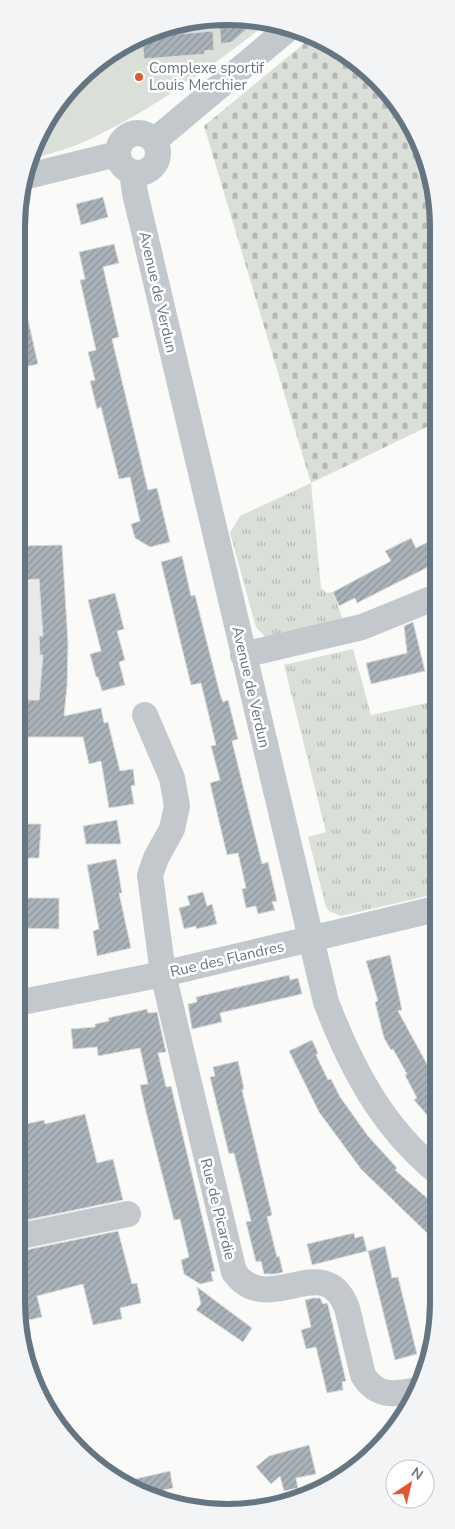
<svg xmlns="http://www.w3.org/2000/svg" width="455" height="1529" viewBox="0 0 455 1529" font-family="'Nunito Sans',sans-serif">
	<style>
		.built { fill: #e8e9e9 }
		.grass { fill: url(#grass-tufts) }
		.cemetery { fill: url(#cemetery-stones) }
		.pitch { fill: #dadfd7 }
		.building { fill: url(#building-hatch); stroke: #dcdcda }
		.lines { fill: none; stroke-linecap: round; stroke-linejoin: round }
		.minor { stroke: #c3c8cc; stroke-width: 26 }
		.poi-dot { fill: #e4572e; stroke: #fff; stroke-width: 2 }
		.labels { text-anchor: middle; stroke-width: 5; stroke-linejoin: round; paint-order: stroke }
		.poi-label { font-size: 15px; fill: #657683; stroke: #fff; text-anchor: start }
		.street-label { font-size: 15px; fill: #657683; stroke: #fff }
		.rim { fill: none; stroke: #657683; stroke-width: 6 }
	</style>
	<defs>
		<pattern id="grass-tufts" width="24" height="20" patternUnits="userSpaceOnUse" patternTransform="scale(1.25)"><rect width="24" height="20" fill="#dadfd7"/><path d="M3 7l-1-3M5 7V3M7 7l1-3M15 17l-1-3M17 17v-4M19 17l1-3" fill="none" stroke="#b4b9b4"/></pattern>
		<pattern id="cemetery-stones" width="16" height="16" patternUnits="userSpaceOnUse" patternTransform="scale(1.25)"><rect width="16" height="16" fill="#dadfd7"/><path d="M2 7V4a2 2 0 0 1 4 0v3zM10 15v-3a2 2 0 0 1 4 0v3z" fill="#b4b9b4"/></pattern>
		<pattern id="building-hatch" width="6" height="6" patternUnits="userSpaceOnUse" patternTransform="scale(1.25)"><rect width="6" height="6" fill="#aab3b9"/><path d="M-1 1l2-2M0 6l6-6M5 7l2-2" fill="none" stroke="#8e969c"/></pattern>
	</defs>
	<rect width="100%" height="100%" fill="#fafaf8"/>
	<path class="built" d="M62,545L68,643L67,686L61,737H18L19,546Z"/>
	<path class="grass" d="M311,483L321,588L327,593L333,592L343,620L266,638L256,627L230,533L240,516Z
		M353,649L371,715L436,701V894L341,916L331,912L326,907L308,837L326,832L284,665Z"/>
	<path class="cemetery" d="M312,37L333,44L386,88L417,134L437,200V422L311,483L204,126Z"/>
	<path class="pitch" d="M186,20L270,21C214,65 144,116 79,144C64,150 47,154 32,159L52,110L110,52Z"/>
	<path class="building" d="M219,20H257L232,42L221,44Z
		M213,31L214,50L204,51L205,54L144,59L142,39L145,37Z
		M103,197L108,217L81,225L76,204Z
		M114,244L119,263L103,267L119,337L112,339L148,490L157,488L170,542L150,547L135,538L131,524L140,521L130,477L119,479L101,407L97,409L90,381L95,380L88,352L96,350L80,280L85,279L79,252Z
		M26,311L38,364L20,368V312Z
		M411,538L416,548L436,538V563L357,603L355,598L339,606L333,592L391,561L385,551Z
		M62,545L68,643L67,686L64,716L101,708L104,723L108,722L120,771L133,769L135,785L131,786L134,804L109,808L101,761L89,764L83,737H18L21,700H39L43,655H40L39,636H43L39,579L19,580V546Z
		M182,556L191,596L195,595L220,694L223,702L228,700L238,739L232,741L262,864L268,862L277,901L272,902L275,910L258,914L256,906L246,908L242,889L246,888L238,853L227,855L210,783L220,780L211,746L216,745L201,683L191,685L161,562Z
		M115,593L124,629L117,631L125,660L119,662L125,685L102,691L98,677H96L90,654L101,651L88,600Z
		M413,622L425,671L371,684L366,663L407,653L404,626Z
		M117,820L121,844H86L83,826Z
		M18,824H41L39,858H18Z
		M116,859L122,893H119L131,948L97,956L93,931L99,929L87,865Z
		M203,892L207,906L212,904L217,924L196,929V926L184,929L179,908L190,905L187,896Z
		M18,898H59V929L18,928Z
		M390,955L402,1010L398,1011L435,1079V1124L414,1100L417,1098L405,1075L407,1074L393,1049L391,1050L384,1038L375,1002L378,1001L366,961Z
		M289,975L290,980L298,978L302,994L220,1013L222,1022L192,1029L188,1004L197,1002L196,997Z
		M147,1009L148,1013L157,1012L166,1052L158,1053L166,1087L171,1086L215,1271L211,1272L213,1281L200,1284L184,1274L181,1260L189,1257L180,1219L174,1220L146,1112L140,1085L148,1084L140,1048L98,1056L97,1047L73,1049L71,1029L95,1027V1024L109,1021L108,1018Z
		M312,1040L318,1053L316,1055L328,1080L331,1079L340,1097L368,1136L397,1168L395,1170L435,1205V1223L428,1234L361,1169L319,1112L289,1051Z
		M238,1061L244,1089L242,1090L272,1215L267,1217L277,1257L279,1256L283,1272L276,1274H264L261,1261L256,1262L246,1222L251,1221L234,1153L229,1154L210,1077L215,1076L213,1067Z
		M85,1114L97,1163L113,1159L123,1200L17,1222V1126L44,1120L45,1124Z
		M118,1231L132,1284L137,1283L141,1303L120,1308L122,1319L93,1325L83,1284L37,1296L42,1317L20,1322L16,1302V1252Z
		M354,1233L355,1238L363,1236L367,1251L312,1265L307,1244Z
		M385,1246L392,1278L398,1277L417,1354L395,1360L368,1251Z
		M197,1287L252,1328L243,1342L196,1310L201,1304Z
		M313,1298H320L323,1304L327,1303L328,1305L346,1381L342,1382L343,1390L327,1393L316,1347L306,1349L301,1330L311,1327L305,1300Z
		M309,1445L316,1474L296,1478L298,1488L284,1491L280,1476L271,1484L256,1467L269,1456Z
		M170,1471L173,1488L147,1494L134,1491L122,1482Z"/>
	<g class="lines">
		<path class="minor" d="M118 153a20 20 0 1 1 40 0a20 20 0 1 1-40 0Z
			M154,141L289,28
			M132,172L135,193L326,1002C351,1067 381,1125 435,1170
			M24,177L117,154
			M243,655L362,627L436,597
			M145,715L172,778L177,806L172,829L156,858L150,875L163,974L234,1272C268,1320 324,1247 347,1308L363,1375C376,1397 394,1395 417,1390
			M17,1003L163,974L436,909
			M16,1237L128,1214"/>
	</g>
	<circle class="poi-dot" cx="139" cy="77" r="5"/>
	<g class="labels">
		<g class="poi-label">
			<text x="149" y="73">Complexe sportif<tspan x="149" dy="17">Louis Merchier</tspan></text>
		</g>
		<g class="street-label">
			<text transform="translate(158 292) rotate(77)" y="5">Avenue de Verdun</text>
			<text transform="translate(251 687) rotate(77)" y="5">Avenue de Verdun</text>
			<text transform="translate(227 959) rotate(-13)" y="5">Rue des Flandres</text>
			<text transform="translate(218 1209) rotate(76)" y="5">Rue de Picardie</text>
		</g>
	</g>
	<path d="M0 0H455V1529H0ZM227 25H228A202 202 0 0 1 430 227V1302A202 202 0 0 1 228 1504H227A202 202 0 0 1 25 1302V227A202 202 0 0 1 227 25Z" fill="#f3f4f5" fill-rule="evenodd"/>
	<path class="rim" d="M227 25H228A202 202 0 0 1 430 227V1302A202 202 0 0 1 228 1504H227A202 202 0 0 1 25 1302V227A202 202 0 0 1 227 25Z"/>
	<g transform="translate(410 1484) rotate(35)"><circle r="24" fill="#ffffff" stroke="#c1c8cd"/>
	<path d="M0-4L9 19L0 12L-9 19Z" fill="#e4572e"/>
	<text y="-8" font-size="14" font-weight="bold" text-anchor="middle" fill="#657683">N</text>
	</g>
</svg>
